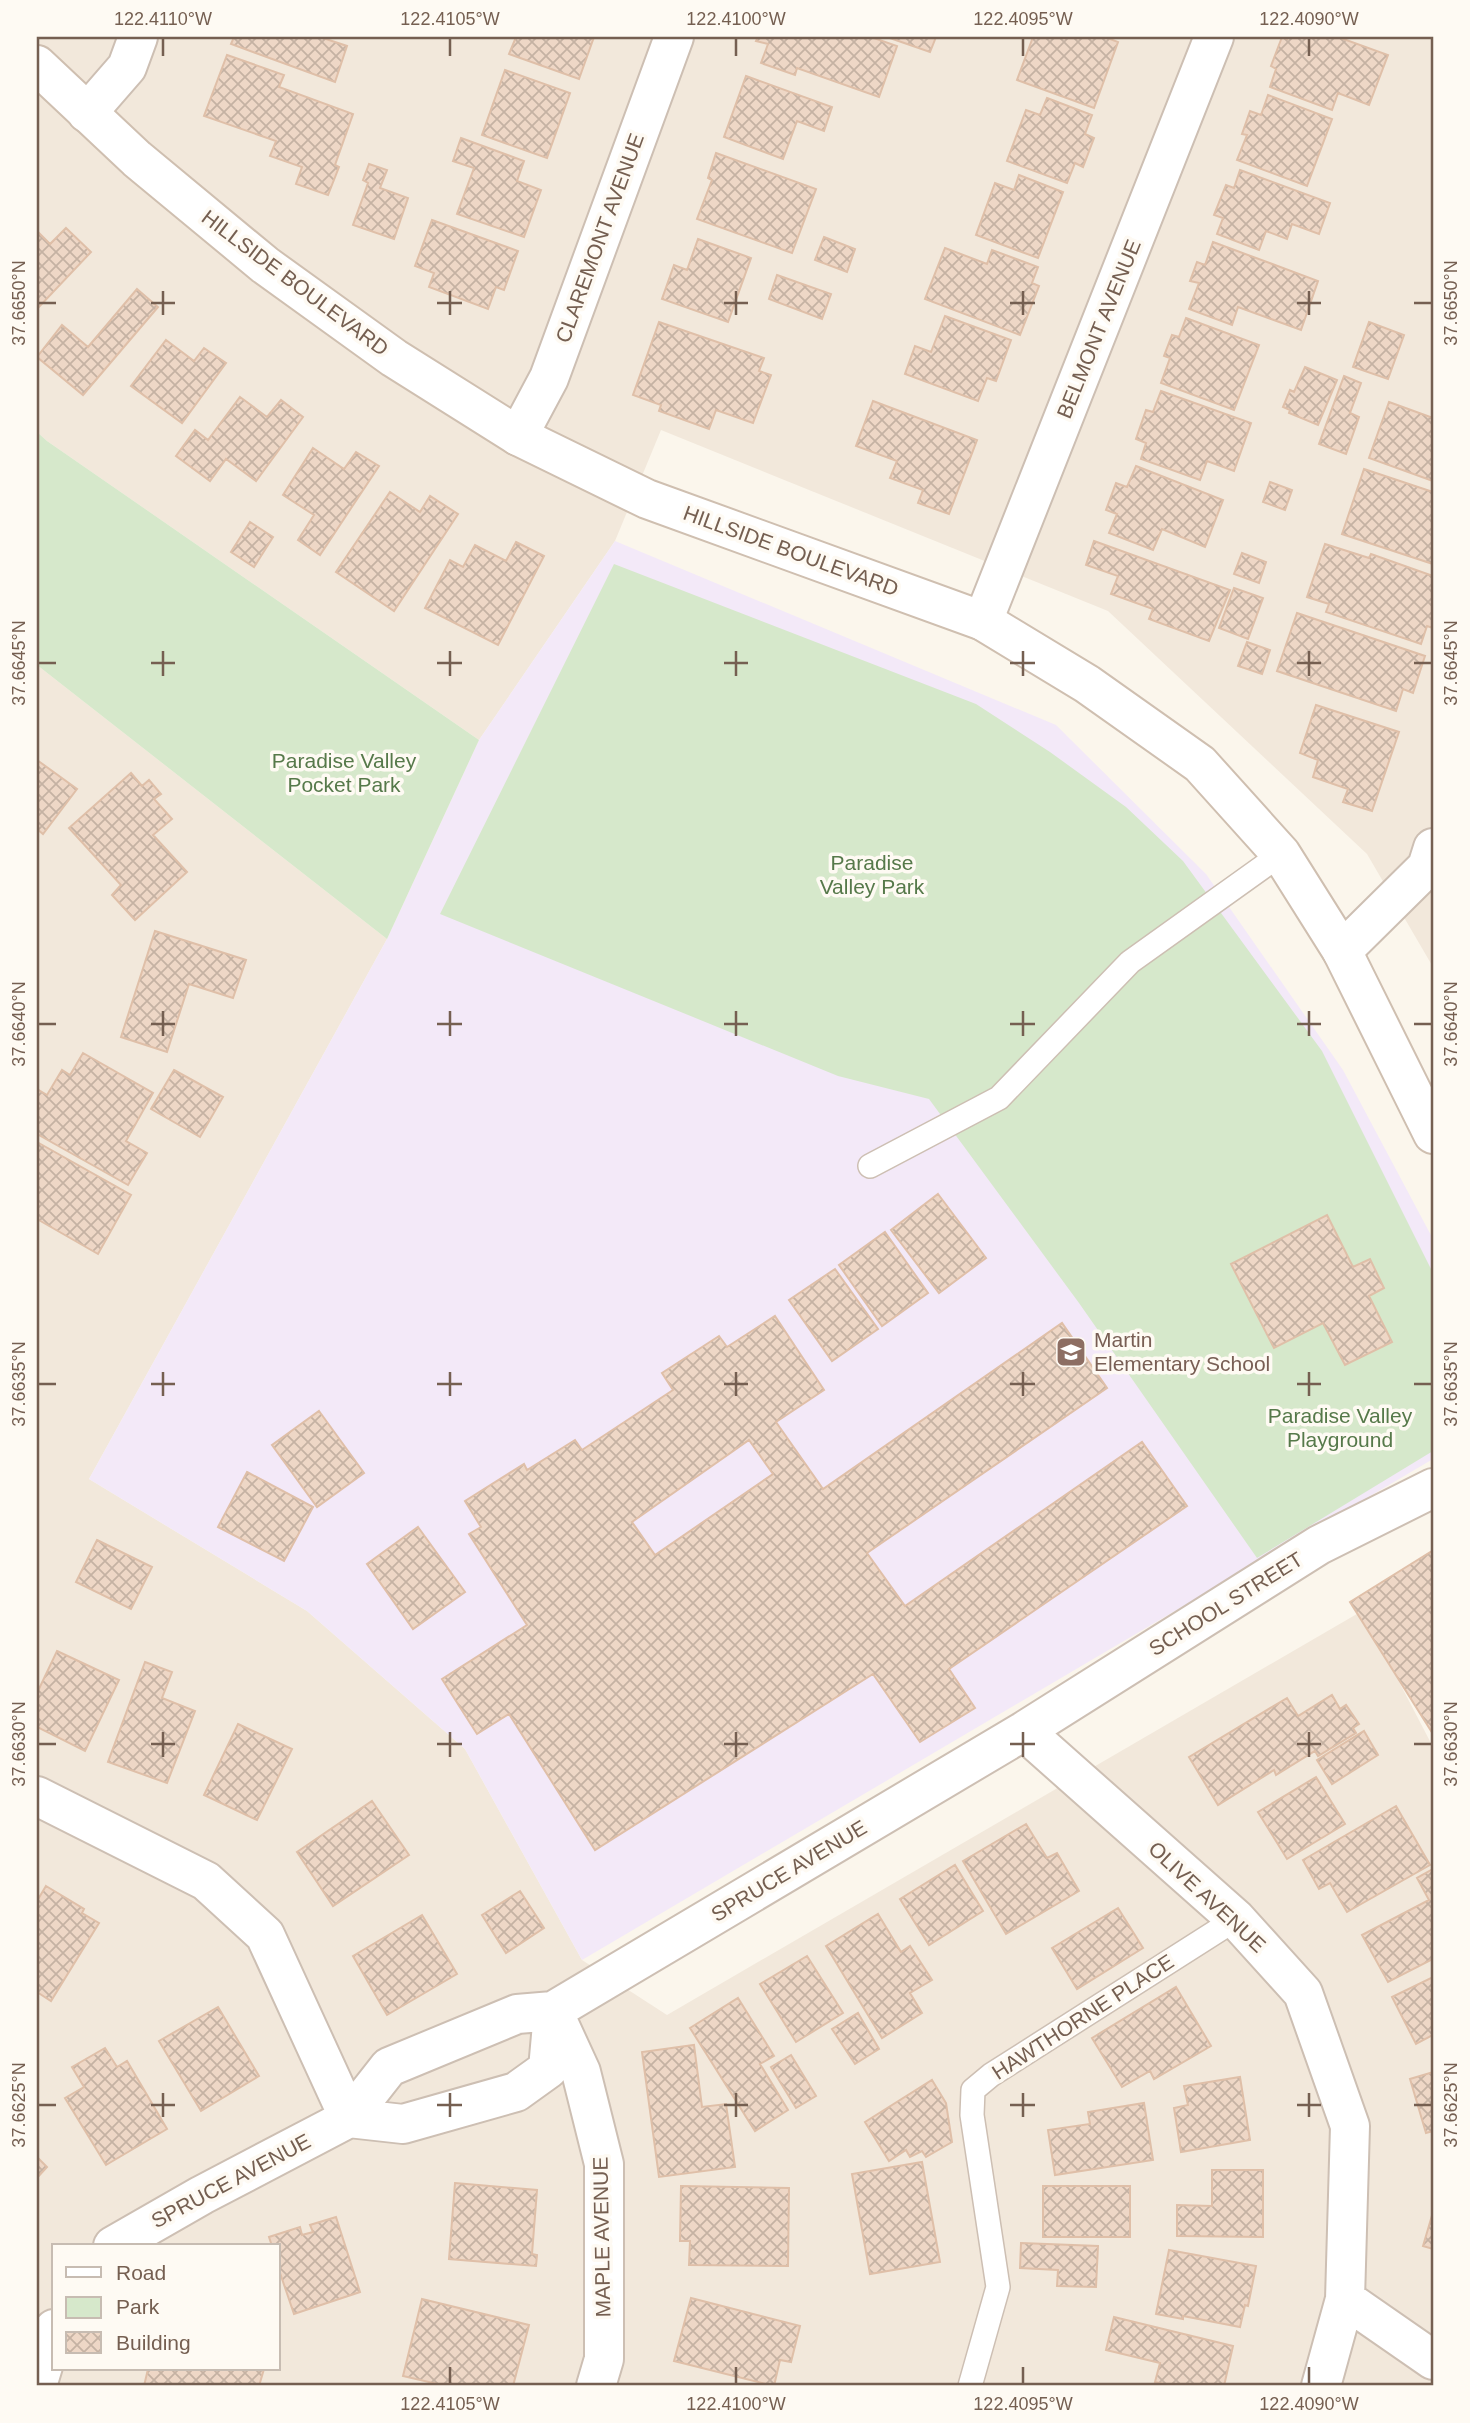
<svg xmlns="http://www.w3.org/2000/svg" width="1470" height="2423" viewBox="0 0 1470 2423" font-family="Helvetica,sans-serif">
	<style>
		.residential { fill: #f2e8db; fill-rule: evenodd }
		.education { fill: #f3e9f8 }
		.green { fill: #d6e8cb }
		.building { fill: url(#building-cross-hatch); stroke: #dfbfa8; stroke-width: 2; fill-rule: evenodd }
		.lines { fill: none; stroke-linecap: round; stroke-linejoin: round }
		.lane-casing { stroke: #cdbfb3; stroke-width: 26 }
		.street-casing { stroke: #cdbfb3; stroke-width: 42 }
		.secondary-casing { stroke: #cfbfb0; stroke-width: 42 }
		.lane { stroke: #fff; stroke-width: 23 }
		.street { stroke: #fff; stroke-width: 38 }
		.secondary { stroke: #fff; stroke-width: 38 }
		.ticks { fill: none; stroke: #755f51; stroke-width: 2.5 }
		.labels { text-anchor: middle; stroke-width: 7; stroke-linejoin: round; paint-order: stroke }
		.street-label { font-size: 21px; fill: #755f51; stroke: #fefaf3 }
		.park-label { font-size: 21px; fill: #56794a; stroke: #fefaf3 }
		.education-label { font-size: 21px; fill: #785e54; stroke: #fefaf3; text-anchor: start }
		.neatline { fill: none; stroke: #755f51; stroke-width: 2.5 }
		.ticks-label { font-size: 18px; text-anchor: middle; fill: #755f51 }
	</style>
	<defs>
		<pattern id="building-cross-hatch" width="8" height="8" patternUnits="userSpaceOnUse" patternTransform="scale(1.75)"><rect width="8" height="8" fill="#eed7c6"/><path d="M0 0l8 8M0 8l8-8" fill="none" stroke="#c5b2a3"/></pattern>
	</defs>
	<rect width="100%" height="100%" fill="#fbf6ec"/>
	<path class="residential" d="M37,37H1433V967L1367,854L1108,611L661,430L615,541L479,740L47,441L37,432Z
		M37,665L387,939L89,1479L307,1611L465,1749L582,1960L667,2015L1362,1611L1433,1747V2386H37ZM54,2246H278V2369H54Z"/>
	<path class="education" d="M615,541L1056,725L1206,874L1343,1070L1433,1239V1459L582,1960L465,1749L307,1611L89,1479L387,939L479,740Z"/>
	<path class="green" d="M37,432L47,441L479,740L387,939L37,665Z
		M614,564L976,704L1050,752L1126,807L1183,861L1322,1051L1433,1273V1451L1257,1558L1079,1303L929,1099L838,1076L440,914Z"/>
	<path class="building" d="M234,37H320L347,46L335,82L231,44Z
		M516,37H594L579,79L509,54Z
		M758,37H871L897,46L879,97L797,68L795,75L761,63L768,44L756,41Z
		M887,37H936L930,52Z
		M1033,37H1105L1118,42L1094,108L1017,80Z
		M1282,37L1287,39L1288,37H1338L1388,55L1369,105L1338,93L1332,110L1270,87L1276,69L1271,66Z
		M227,55L284,75L279,87L353,114L335,165L339,167L328,195L296,184L302,167L270,156L276,141L204,116Z
		M505,70L570,93L547,158L482,135Z
		M746,76L832,107L824,131L797,121L783,159L724,137Z
		M1268,95L1332,119L1307,186L1237,160L1247,135L1242,134L1250,111L1261,115Z
		M1047,98L1092,115L1085,134L1094,138L1083,167L1075,163L1067,183L1007,161L1026,110L1040,115Z
		M461,138L524,161L517,181L541,190L524,237L457,214L474,168L453,161Z
		M716,153L816,189L792,253L697,219L712,180L708,178Z
		M369,164L387,170L380,188L408,198L394,239L353,225L368,183L363,180Z
		M1240,170L1330,203L1319,234L1292,224L1287,239L1266,231L1259,250L1217,234L1223,218L1214,215L1226,185L1234,188Z
		M1019,175L1063,192L1038,258L976,235L995,183L1014,190Z
		M432,220L518,251L504,290L496,287L488,309L429,287L434,273L415,266Z
		M66,228L91,252L37,309V231L50,244Z
		M824,237L855,249L847,272L815,260Z
		M698,239L751,258L728,322L662,299L674,265L687,270Z
		M1213,242L1318,281L1301,330L1238,307L1232,325L1189,309L1199,283L1190,281L1197,262L1205,265Z
		M945,248L987,264L992,250L1038,267L1032,283L1039,286L1020,335L925,299Z
		M777,275L831,294L822,319L769,299Z
		M137,289L158,307L83,395L37,357L62,325L88,347Z
		M945,316L1011,340L996,381L987,378L978,401L905,374L915,346L931,352Z
		M1186,318L1259,345L1234,410L1161,383L1170,358L1164,356L1172,335L1179,337Z
		M659,322L764,358L759,371L771,375L753,423L716,410L709,429L659,411L661,405L633,395Z
		M1369,322L1404,335L1388,379L1353,367Z
		M166,340L194,361L204,348L226,363L182,423L131,386Z
		M1305,367L1337,380L1318,425L1289,413L1290,410L1283,407L1290,390L1294,392Z
		M1344,376L1361,383L1350,413L1359,417L1346,454L1319,444Z
		M1161,391L1251,423L1234,471L1207,461L1200,480L1141,459L1146,443L1136,439L1146,410L1153,412Z
		M240,397L267,417L281,400L303,417L256,481L226,459L210,481L176,456L195,430L208,440Z
		M873,401L977,440L949,514L918,503L923,490L890,478L897,461L856,446Z
		M1389,402L1433,418V481L1369,458Z
		M313,448L344,469L356,452L379,466L320,555L298,540L314,515L283,495Z
		M1136,466L1223,500L1205,547L1162,529L1153,550L1109,533L1117,514L1106,510L1116,483L1127,487Z
		M1364,469L1433,492V564L1342,534Z
		M1270,482L1292,490L1285,510L1263,502Z
		M390,492L420,512L430,496L458,514L394,611L336,572Z
		M250,522L273,537L254,567L231,552Z
		M1094,541L1230,590L1209,641L1149,619L1153,609L1111,594L1118,576L1086,565Z
		M516,542L544,556L498,645L425,608L450,560L463,567L475,545L506,561Z
		M1325,544L1369,558L1371,554L1433,576V628L1427,626L1421,644L1326,612L1329,604L1307,597Z
		M1242,553L1266,562L1259,583L1234,574Z
		M1234,588L1263,598L1248,639L1219,628Z
		M1297,613L1425,656L1413,693L1403,689L1396,711L1277,671Z
		M1247,642L1270,650L1262,674L1238,666Z
		M1316,705L1399,732L1372,811L1343,802L1348,789L1313,777L1318,760L1300,753Z
		M37,760L77,789L43,834L37,829Z
		M131,773L142,786L149,780L161,794L154,799L172,819L153,835L187,872L135,920L112,895L121,885L69,828Z
		M155,931L246,960L233,998L189,984L167,1052L121,1037Z
		M83,1053L153,1093L126,1141L147,1153L128,1185L37,1134V1089L47,1095L62,1070L70,1075Z
		M174,1070L223,1097L200,1137L151,1109Z
		M37,1142L131,1195L98,1254L37,1219Z
		M938,1194L986,1258L939,1293L891,1230Z
		M1327,1215L1353,1267L1370,1259L1384,1288L1369,1296L1392,1342L1345,1365L1323,1323L1274,1348L1231,1264Z
		M885,1232L928,1293L882,1326L839,1265Z
		M835,1269L878,1329L832,1361L789,1300Z
		M775,1316L824,1390L776,1422L823,1489L1062,1323L1107,1388L867,1553L905,1606L1142,1442L1187,1506L949,1669L975,1708L920,1742L873,1674L595,1850L509,1714L477,1734L442,1679L527,1625L469,1534L481,1527L465,1501L524,1464L527,1470L575,1440L582,1450L673,1390L662,1373L719,1336L727,1347ZM749,1440L773,1474L655,1555L632,1522Z
		M319,1411L364,1473L317,1507L272,1445Z
		M247,1472L313,1507L284,1561L218,1527Z
		M418,1527L465,1592L413,1629L367,1564Z
		M97,1540L152,1567L131,1609L76,1582Z
		M1432,1551L1433,1552V1734L1350,1602Z
		M57,1651L119,1680L85,1751L37,1727V1693Z
		M145,1662L172,1672L162,1698L195,1711L167,1783L108,1762Z
		M1332,1695L1340,1709L1346,1705L1359,1724L1353,1728L1356,1733L1318,1756L1315,1751L1276,1775L1274,1770L1218,1805L1189,1757L1287,1698L1298,1716Z
		M238,1724L292,1749L257,1820L204,1795Z
		M1364,1731L1378,1755L1332,1784L1317,1760Z
		M1316,1777L1345,1824L1287,1859L1258,1812Z
		M372,1801L409,1855L333,1906L297,1852Z
		M1396,1806L1430,1865L1347,1912L1330,1883L1319,1889L1303,1860Z
		M1026,1824L1047,1858L1057,1853L1079,1891L1006,1934L963,1861Z
		M955,1865L983,1911L929,1945L900,1899Z
		M1433,1869V1959L1388,1982L1362,1935L1429,1900L1417,1878Z
		M46,1886L84,1909L82,1913L99,1923L51,2001L37,1992V1901Z
		M520,1891L544,1928L506,1953L482,1915Z
		M1118,1908L1143,1948L1077,1989L1052,1948Z
		M878,1914L901,1952L910,1946L932,1980L910,1993L922,2013L882,2038L826,1946Z
		M422,1915L457,1974L387,2015L353,1956Z
		M807,1956L843,2013L796,2042L760,1984Z
		M1433,1977V2035L1416,2044L1392,1997Z
		M1176,1987L1211,2046L1154,2079L1150,2071L1122,2087L1092,2038Z
		M738,1998L774,2056L760,2064L788,2110L755,2131L690,2028Z
		M218,2007L259,2076L201,2111L159,2041Z
		M858,2013L879,2049L855,2064L832,2029Z
		M694,2045L702,2107L726,2104L735,2167L659,2177L642,2052Z
		M105,2048L117,2067L127,2061L167,2129L106,2165L65,2098L84,2087L72,2067Z
		M791,2055L816,2096L796,2108L771,2067Z
		M1433,2072V2131L1426,2133L1410,2079Z
		M1240,2077L1250,2140L1181,2152L1174,2108L1188,2105L1184,2086Z
		M932,2080L946,2103L952,2142L926,2157L922,2151L910,2157L906,2150L889,2161L865,2122Z
		M1144,2103L1153,2160L1055,2175L1048,2130L1090,2124L1088,2112Z
		M37,2157L47,2167L37,2178Z
		M922,2162L940,2262L870,2274L852,2174Z
		M1212,2170H1263V2237L1177,2236V2205L1212,2206Z
		M455,2183L537,2190L532,2254L537,2255L536,2266L449,2259Z
		M681,2186L789,2188L788,2266L689,2265L690,2241H680Z
		M1043,2186H1130V2237H1043Z
		M1433,2212V2249L1423,2246Z
		M336,2217L360,2292L294,2314L278,2267V2246H272L269,2237L300,2227L302,2235L313,2232L310,2225Z
		M1021,2243L1098,2246L1096,2287L1057,2286L1058,2270L1020,2268Z
		M1169,2250L1256,2266L1248,2306L1245,2305L1240,2327L1183,2316V2319L1156,2314Z
		M691,2298L800,2326L791,2362L780,2360L774,2386L674,2361Z
		M422,2299L529,2325L513,2386H446L403,2376Z
		M1114,2317L1233,2346L1224,2386H1172L1155,2382L1160,2363L1106,2350Z
		M148,2369H264L259,2386H144Z"/>
	<g class="lines">
		<g class="lane-casing">
			<path id="lane" d="M870,1166L999,1098L1130,962L1281,854
				M970,2386L998,2287L972,2115L973,2090L991,2075L1236,1919"/>
		</g>
		<g class="street-casing">
			<path id="street" d="M87,113L127,67L138,37
				M518,436L549,378L674,37
				M983,621L1214,37
				M1342,951L1427,867L1433,848
				M1024,1731L1236,1919L1303,1993L1350,2126L1345,2299L1321,2386
				M37,1796L206,1881L265,1935L349,2118
				M553,2011L581,2072L604,2164V2359L596,2386
				M349,2118L403,2124L516,2092L548,2069L553,2013
				M113,2246L202,2195L349,2118L389,2067L517,2014L553,2011L1024,1731L1319,1545L1433,1488
				M1345,2299L1433,2360
				M37,2386L54,2329"/>
		</g>
		<g class="secondary-casing">
			<path id="secondary" d="M37,65L137,159L265,265L394,358L518,436L647,499L983,621L1087,684L1200,764L1281,854L1342,951L1433,1134"/>
		</g>
		<use href="#lane" class="lane"/>
		<use href="#street" class="street"/>
		<use href="#secondary" class="secondary"/>
	</g>
	<path class="ticks" d="M163,38V56M450,38V56M736,38V56M1023,38V56M1309,38V56M163,291V315M450,291V315M736,291V315M1023,291V315M1309,291V315M38,303H56M151,303H175M437,303H462M724,303H748M1010,303H1035M1297,303H1321M1414,303H1432M163,651V676M450,651V676M736,651V676M1023,651V676M1309,651V676M38,663H56M151,663H175M437,663H462M724,663H748M1010,663H1035M1297,663H1321M1414,663H1432M163,1011V1036M450,1011V1036M736,1011V1036M1023,1011V1036M1309,1011V1036M38,1024H56M151,1024H175M437,1024H462M724,1024H748M1010,1024H1035M1297,1024H1321M1414,1024H1432M163,1372V1396M450,1372V1396M736,1372V1396M1023,1372V1396M1309,1372V1396M38,1384H56M151,1384H175M437,1384H462M724,1384H748M1010,1384H1035M1297,1384H1321M1414,1384H1432M163,1732V1757M450,1732V1757M736,1732V1757M1023,1732V1757M1309,1732V1757M38,1744H56M151,1744H175M437,1744H462M724,1744H748M1010,1744H1035M1297,1744H1321M1414,1744H1432M163,2093V2117M450,2093V2117M736,2093V2117M1023,2093V2117M1309,2093V2117M38,2105H56M151,2105H175M437,2105H462M724,2105H748M1010,2105H1035M1297,2105H1321M1414,2105H1432M450,2367V2384M736,2367V2384M1023,2367V2384M1309,2367V2384"/>
	<defs>
		<g id="school-square" transform="scale(1.575)"><rect x="-9" y="-9" width="18" height="18" rx="4" fill="#8d6e63" stroke="#fefaf3"/><path d="M0-5L7-2L0 1L-7-2ZM-4 1L0 2.5L4 1V4Q0 6-4 4Z" fill="#fff"/></g>
	</defs>
	<g fill-rule="evenodd">
		<use href="#school-square" x="1071" y="1352"/>
	</g>
	<g class="labels">
		<g class="street-label">
			<text transform="translate(600 238) rotate(-70)" y="7">CLAREMONT AVENUE</text>
			<text transform="translate(295 283) rotate(37)" y="7">HILLSIDE BOULEVARD</text>
			<text transform="translate(1099 329) rotate(-68)" y="7">BELMONT AVENUE</text>
			<text transform="translate(791 551) rotate(20)" y="7">HILLSIDE BOULEVARD</text>
			<text transform="translate(1226 1604) rotate(-32)" y="7">SCHOOL STREET</text>
			<text transform="translate(789 1871) rotate(-31)" y="7">SPRUCE AVENUE</text>
			<text transform="translate(1207 1897) rotate(43)" y="7">OLIVE AVENUE</text>
			<text transform="translate(1083 2017) rotate(-33)" y="7">HAWTHORNE PLACE</text>
			<text transform="translate(231 2181) rotate(-28)" y="7">SPRUCE AVENUE</text>
			<text transform="translate(602 2237) rotate(-91)" y="7">MAPLE AVENUE</text>
		</g>
		<g class="park-label">
			<text x="344" y="768">Paradise Valley<tspan x="344" dy="24">Pocket Park</tspan></text>
			<text x="872" y="870">Paradise<tspan x="872" dy="24">Valley Park</tspan></text>
			<text x="1340" y="1423">Paradise Valley<tspan x="1340" dy="24">Playground</tspan></text>
		</g>
		<g class="education-label">
			<text x="1094" y="1347">Martin<tspan x="1094" dy="24">Elementary School</tspan></text>
		</g>
	</g>
	<rect width="1470" height="2423" fill="none" stroke="#fefaf3" stroke-width="77"/>
	<rect x="52" y="2244" width="228" height="126" fill="#fefaf3" stroke="#c7bcb2" stroke-width="2"/>
	<rect x="66" y="2267" width="35" height="10" fill="#ffffff" stroke="#c7bcb2" stroke-width="2"/>
	<text x="116" y="2280" font-size="21" fill="#755f51">Road</text>
	<rect x="66" y="2297" width="35" height="21" fill="#d6e8cb" stroke="#c7bcb2" stroke-width="2"/>
	<text x="116" y="2314" font-size="21" fill="#755f51">Park</text>
	<rect x="66" y="2332" width="35" height="21" fill="url(#building-cross-hatch)" stroke="#c7bcb2" stroke-width="2"/>
	<text x="116" y="2350" font-size="21" fill="#755f51">Building</text>
	<rect x="38" y="38" width="1394" height="2346" class="neatline"/>
	<g class="ticks-label">
		<text x="163" y="25">122.4110°W</text>
		<text x="450" y="25">122.4105°W</text>
		<text x="736" y="25">122.4100°W</text>
		<text x="1023" y="25">122.4095°W</text>
		<text x="1309" y="25">122.4090°W</text>
		<text transform="translate(19 303) rotate(-90)" y="6">37.6650°N</text>
		<text transform="translate(1451 303) rotate(-90)" y="6">37.6650°N</text>
		<text transform="translate(19 663) rotate(-90)" y="6">37.6645°N</text>
		<text transform="translate(1451 663) rotate(-90)" y="6">37.6645°N</text>
		<text transform="translate(19 1024) rotate(-90)" y="6">37.6640°N</text>
		<text transform="translate(1451 1024) rotate(-90)" y="6">37.6640°N</text>
		<text transform="translate(19 1384) rotate(-90)" y="6">37.6635°N</text>
		<text transform="translate(1451 1384) rotate(-90)" y="6">37.6635°N</text>
		<text transform="translate(19 1744) rotate(-90)" y="6">37.6630°N</text>
		<text transform="translate(1451 1744) rotate(-90)" y="6">37.6630°N</text>
		<text transform="translate(19 2105) rotate(-90)" y="6">37.6625°N</text>
		<text transform="translate(1451 2105) rotate(-90)" y="6">37.6625°N</text>
		<text x="450" y="2410">122.4105°W</text>
		<text x="736" y="2410">122.4100°W</text>
		<text x="1023" y="2410">122.4095°W</text>
		<text x="1309" y="2410">122.4090°W</text>
	</g>
</svg>
